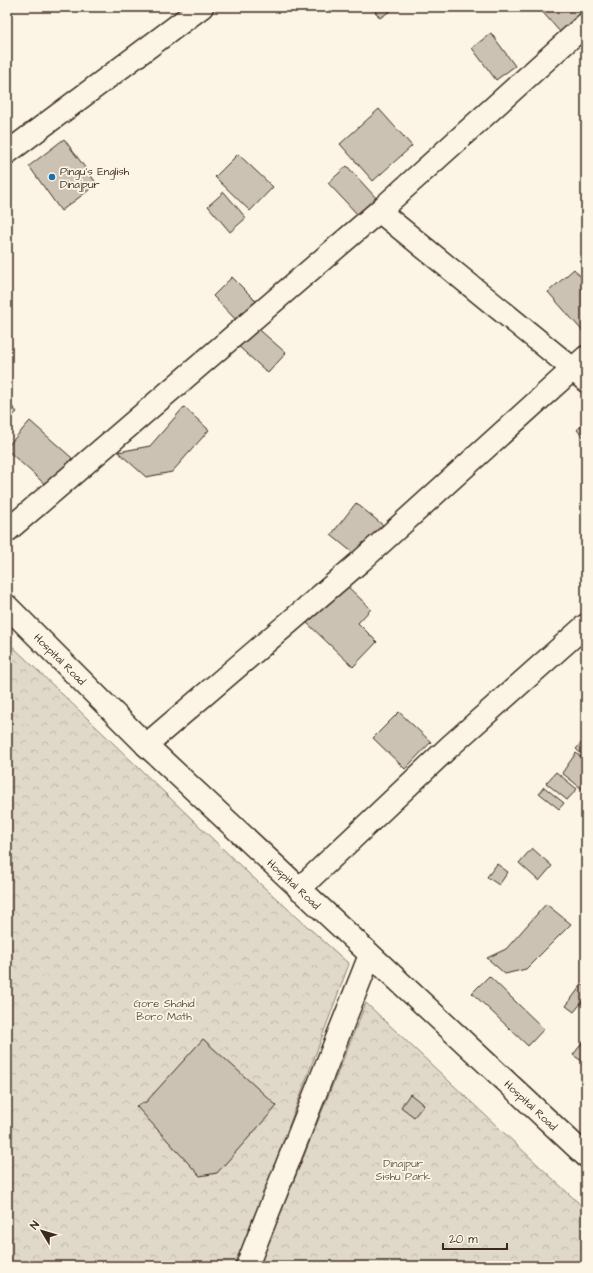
<svg xmlns="http://www.w3.org/2000/svg" width="593" height="1273" viewBox="0 0 593 1273" font-family="'Architects Daughter',sans-serif">
	<style>
		.park { fill: url(#park-crowns); stroke: #8e8173 }
		.building { fill: #ccc2b3; stroke: #3b2a1e }
		.lines { fill: none; stroke-linecap: round; stroke-linejoin: round }
		.minor-casing { stroke: #3b2a1e; stroke-width: 25 }
		.secondary-casing { stroke: #3b2a1e; stroke-width: 25 }
		.minor { stroke: #fcf5e5; stroke-width: 22 }
		.secondary { stroke: #fcf5e5; stroke-width: 22 }
		.poi-dot { fill: #1f6fb2; stroke: #fcf5e5; stroke-width: 1.5 }
		.labels { text-anchor: middle; stroke-width: 3.5; stroke-linejoin: round; paint-order: stroke }
		.poi-label { font-size: 11px; fill: #3b2a1e; stroke: #fcf5e5; text-anchor: start }
		.street-label { font-size: 11px; fill: #3b2a1e; stroke: #fcf5e5 }
		.park-label { font-size: 11px; fill: #645648; stroke: #fcf5e5 }
	</style>
	<defs>
		<pattern id="park-crowns" width="20" height="18" patternUnits="userSpaceOnUse"><rect width="20" height="18" fill="#e0d8c8"/><path d="M2 6a3 3 0 1 1 6 0M12 15a3 3 0 1 1 6 0" fill="none" stroke="#c1baab"/></pattern>
	</defs>
	<rect width="100%" height="100%" fill="#fcf5e5"/>
	<filter id="ink" filterUnits="userSpaceOnUse"><feTurbulence type="fractalNoise" baseFrequency=".025" numOctaves="2"/><feDisplacementMap in="SourceGraphic" scale="8" xChannelSelector="R" yChannelSelector="G"/><feConvolveMatrix kernelMatrix="1 2 1 2 8 2 1 2 1" color-interpolation-filters="sRGB"/></filter>
	<g filter="url(#ink)">
		<path class="park" d="M7,641L247,872L349,964L237,1266H7Z
			M366,1003L586,1210V1266H259Z"/>
		<path class="building" d="M372,7H396L380,18Z
			M538,7H586V12L561,33Z
			M491,33L515,66L496,80L472,48Z
			M379,109L412,146L373,181L340,144Z
			M64,139L97,184L61,211L29,166Z
			M238,154L273,187L250,211L215,177Z
			M347,166L376,198L358,215L328,183Z
			M224,192L246,218L230,232L208,206Z
			M574,269L586,283V335L548,292Z
			M232,277L257,302L238,322L213,296Z
			M254,325L286,353L268,373L236,344Z
			M7,401L17,412L7,421Z
			M184,407L209,430L172,472L146,477L118,452L150,446Z
			M30,421L72,458L47,486L7,450V447Z
			M586,421V440L577,430Z
			M356,503L384,526L358,557L331,535Z
			M343,582L371,609L358,623L377,642L353,667L305,621Z
			M399,712L431,742L405,769L373,738Z
			M584,740L586,742V758L576,749Z
			M576,753L586,761V792L562,773Z
			M556,772L577,789L567,800L546,783Z
			M544,787L564,803L559,809L539,793Z
			M532,848L552,866L539,881L519,863Z
			M497,864L508,872L499,885L487,877Z
			M546,904L571,924L526,969L505,974L487,958L506,949Z
			M489,976L544,1029L528,1046L472,993Z
			M582,984L586,987V997L574,1012L566,1006Z
			M586,1038V1064L573,1055Z
			M203,1039L277,1106L217,1173L200,1176L136,1106L146,1102Z
			M410,1094L424,1105L414,1117L401,1107Z"/>
		<g class="lines">
			<g class="minor-casing">
				<path id="minor" d="M7,153L202,7
					M379,211L573,369L586,381
					M7,531L379,211L586,24
					M146,745L361,561L586,357
					M299,889L449,747L586,625
					M247,1266L370,955"/>
			</g>
			<g class="secondary-casing">
				<path id="secondary" d="M7,606L146,745L586,1156"/>
			</g>
			<use href="#minor" class="minor"/>
			<use href="#secondary" class="secondary"/>
		</g>
	</g>
	<circle class="poi-dot" cx="52" cy="177" r="4"/>
	<g class="labels">
		<g class="poi-label">
			<text x="60" y="175">Pingu's English<tspan x="60" dy="13">Dinajpur</tspan></text>
		</g>
		<g class="street-label">
			<text transform="translate(60 659) rotate(45)" y="4">Hospital Road</text>
			<text transform="translate(294 884) rotate(43)" y="4">Hospital Road</text>
			<text transform="translate(531 1105) rotate(43)" y="4">Hospital Road</text>
		</g>
		<g class="park-label">
			<text x="164" y="1007">Gore Shahid<tspan x="164" dy="13">Boro Math</tspan></text>
			<text x="403" y="1167">Dinajpur<tspan x="403" dy="13">Sishu Park</tspan></text>
		</g>
	</g>
	<rect width="593" height="1273" fill="none" stroke="#fcf5e5" stroke-width="24"/>
	<rect x="12" y="12" width="569" height="1249" fill="none" stroke="#3b2a1e" stroke-width="1.5" filter="url(#ink)"/>
	<g transform="translate(42 1231) rotate(308)" stroke="#fcf5e5" stroke-width="3" paint-order="stroke">
	<path d="M0-3L7 15L0 10L-7 15Z" fill="#3b2a1e"/>
	<text y="-6" font-size="11" font-weight="bold" text-anchor="middle" fill="#3b2a1e">N</text>
	</g>
	<path d="M443 1243v6h64v-6" fill="none" stroke="#3b2a1e" stroke-width="2"/>
	<text x="449" y="1243" font-size="12" fill="#3b2a1e" stroke="#fcf5e5" stroke-width="3" paint-order="stroke">20 m</text>
</svg>
